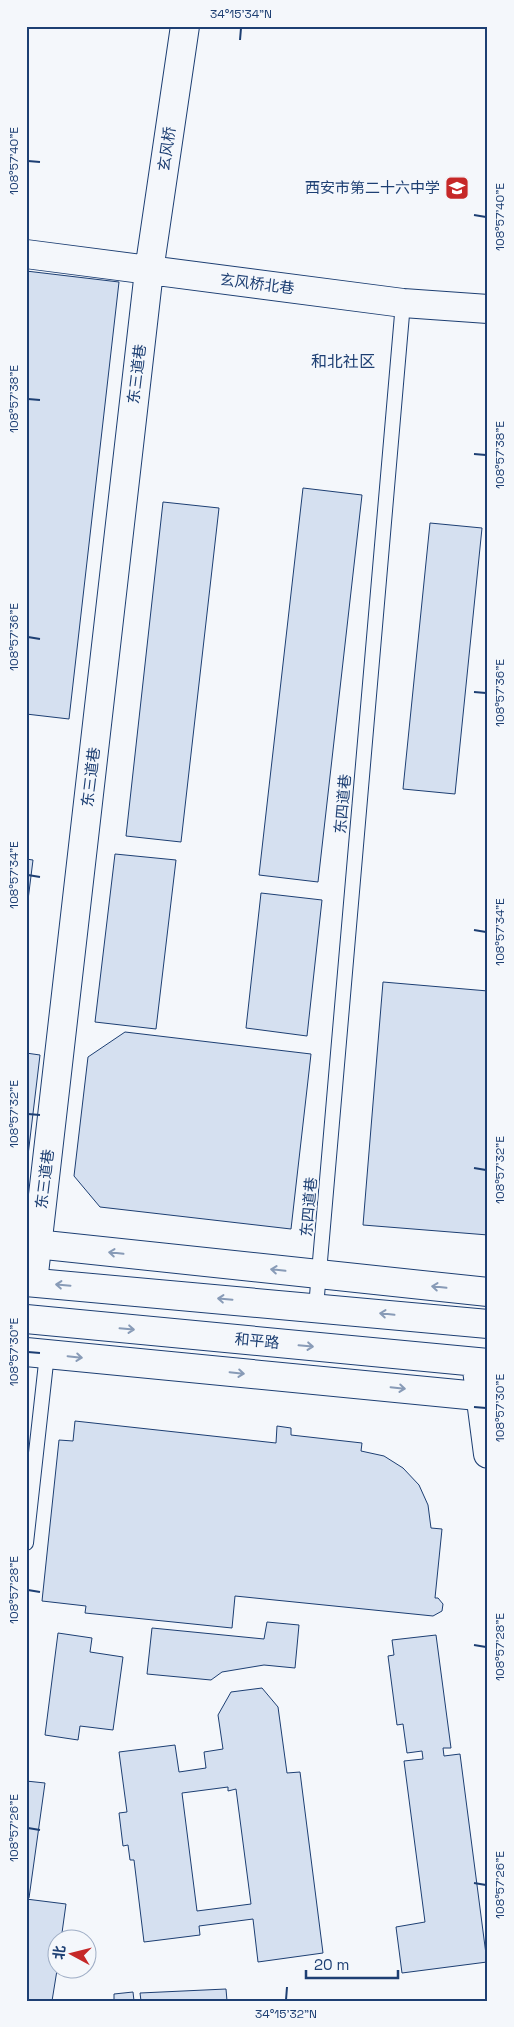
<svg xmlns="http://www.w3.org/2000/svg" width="514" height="2027" viewBox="0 0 514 2027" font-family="'Space Grotesk','Noto Sans SC',sans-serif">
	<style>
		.building { fill: #d5e0f0; stroke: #1d3f73; fill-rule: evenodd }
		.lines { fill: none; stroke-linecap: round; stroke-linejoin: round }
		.lane-casing { stroke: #1d3f73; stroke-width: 16 }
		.street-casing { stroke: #1d3f73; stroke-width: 30 }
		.secondary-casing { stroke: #1d3f73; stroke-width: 30 }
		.lane { stroke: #f4f7fb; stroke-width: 14 }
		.street { stroke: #f4f7fb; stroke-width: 28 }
		.secondary { stroke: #f4f7fb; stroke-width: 28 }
		.oneway { stroke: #889bb7 }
		.ticks { fill: none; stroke: #1d3f73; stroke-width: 2 }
		.labels { text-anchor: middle; stroke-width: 4; stroke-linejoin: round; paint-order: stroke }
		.street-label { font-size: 15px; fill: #1d3f73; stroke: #f4f7fb }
		.poi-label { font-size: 15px; fill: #1d3f73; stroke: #f4f7fb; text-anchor: end }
		.neighbourhood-label { font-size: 16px; fill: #1d3f73; stroke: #f4f7fb }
		.neatline { fill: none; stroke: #1d3f73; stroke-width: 2 }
		.ticks-label { font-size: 12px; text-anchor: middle; fill: #1d3f73 }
	</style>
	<rect width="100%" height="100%" fill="#f4f7fb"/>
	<path class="building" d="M26,271L119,282L69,719L26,714Z
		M303,488L362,495L318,882L259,875Z
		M163,502L219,508L181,842L126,836Z
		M430,523L482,528L455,794L403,789Z
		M115,854L176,860L156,1029L95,1022Z
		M26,859L33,860L26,916Z
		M261,893L322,900L307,1036L246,1028Z
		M383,982L488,991V1235L363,1225Z
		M125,1032L311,1054L291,1229L100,1207L74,1176L88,1057Z
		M26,1053L40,1055L26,1172Z
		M75,1421L276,1443L277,1426L291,1428V1435L362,1443L361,1451L384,1456L403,1468L419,1485L428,1505L431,1528L442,1529L435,1598H438L443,1604L442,1611L433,1616L235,1596L232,1628L85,1613L86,1606L42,1601L59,1440L73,1441Z
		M267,1622L299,1625L295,1668L264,1665L222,1672L211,1680L147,1674L152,1628L264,1639Z
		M58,1633L92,1638L90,1652L123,1657L113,1730L80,1726L78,1740L45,1735Z
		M436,1635L451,1748H443L444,1756L460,1754L487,1962L402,1973L396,1927L425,1922L404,1761L423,1759L422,1751L407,1753L403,1724L397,1725L388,1656L394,1655L392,1640Z
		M262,1688L278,1707L287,1773L300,1772L323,1953L258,1962L253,1919L199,1926L200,1935L144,1942L134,1860H130L128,1845L123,1846L119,1813L127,1812L119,1752L175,1745L179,1772L206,1768L204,1752L223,1749L218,1715L231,1692ZM228,1787V1791L236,1789L251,1904L197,1911L182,1793Z
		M26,1781L45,1783L29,1898L26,1897Z
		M26,1899L66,1904L61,1940H58V1964L52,2001H26Z
		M226,1989L227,2001H141L140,1993Z
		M133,1992L134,2001H114V1994Z"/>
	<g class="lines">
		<g class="lane-casing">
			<path id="lane" d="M316,1307L403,303
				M26,1543L47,1354"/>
		</g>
		<g class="street-casing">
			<path id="street" d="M26,254L403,303L488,309
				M33,1282L149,271L185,26
				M26,1352L488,1397"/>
		</g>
		<g class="secondary-casing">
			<path id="secondary" d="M26,1243L488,1292
				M26,1282L488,1324
				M26,1319L488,1363
				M476,1362L488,1454"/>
		</g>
		<use href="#lane" class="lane"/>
		<use href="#street" class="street"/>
		<use href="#secondary" class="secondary"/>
	</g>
	<defs><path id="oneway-shaft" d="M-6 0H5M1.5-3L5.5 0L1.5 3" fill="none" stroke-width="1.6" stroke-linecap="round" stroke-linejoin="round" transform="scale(1.25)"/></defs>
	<g class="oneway">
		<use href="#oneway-shaft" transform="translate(116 1253) rotate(-174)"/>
		<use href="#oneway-shaft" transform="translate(278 1270) rotate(-174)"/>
		<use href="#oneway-shaft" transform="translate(63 1285) rotate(-175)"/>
		<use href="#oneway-shaft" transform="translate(439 1287) rotate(-174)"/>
		<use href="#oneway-shaft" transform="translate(225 1299) rotate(-175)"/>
		<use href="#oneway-shaft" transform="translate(387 1314) rotate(-174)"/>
		<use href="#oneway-shaft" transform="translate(127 1329) rotate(5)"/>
		<use href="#oneway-shaft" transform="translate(306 1346) rotate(5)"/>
		<use href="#oneway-shaft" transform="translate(75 1357) rotate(6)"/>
		<use href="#oneway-shaft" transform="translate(237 1373) rotate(6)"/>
		<use href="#oneway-shaft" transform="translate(398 1388) rotate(6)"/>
	</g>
	<path class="ticks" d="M240,40L241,28M28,161L40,162M474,215L486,217M28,399L40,400M474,454L486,455M28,637L40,639M474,692L486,693M28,875L40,877M474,930L486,932M28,1114L40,1115M474,1168L486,1170M28,1352L40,1353M474,1407L486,1408M28,1590L40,1592M474,1645L486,1647M28,1828L40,1830M474,1883L486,1885M286,2000L287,1987"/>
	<defs>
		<g id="school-square" transform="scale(1.25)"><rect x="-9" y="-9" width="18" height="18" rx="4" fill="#c62828" stroke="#f4f7fb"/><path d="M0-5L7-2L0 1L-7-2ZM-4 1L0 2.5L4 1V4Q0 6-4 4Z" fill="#fff"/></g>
	</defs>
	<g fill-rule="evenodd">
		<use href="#school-square" x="457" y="188"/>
	</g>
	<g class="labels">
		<g class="street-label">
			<text transform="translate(167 149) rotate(-82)" y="5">玄风桥</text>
			<text transform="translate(257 284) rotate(7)" y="5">玄风桥北巷</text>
			<text transform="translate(137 374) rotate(-83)" y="5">东三道巷</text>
			<text transform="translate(91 777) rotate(-83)" y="5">东三道巷</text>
			<text transform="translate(343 804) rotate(-85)" y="5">东四道巷</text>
			<text transform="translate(45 1179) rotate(-83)" y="5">东三道巷</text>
			<text transform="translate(309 1207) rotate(-85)" y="5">东四道巷</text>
			<text transform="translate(257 1341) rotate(5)" y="5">和平路</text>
		</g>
		<g class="poi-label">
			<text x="440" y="193">西安市第二十六中学</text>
		</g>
		<g class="neighbourhood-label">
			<text x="343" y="367">和北社区</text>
		</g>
	</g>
	<rect width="514" height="2027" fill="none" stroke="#f4f7fb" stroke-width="55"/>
	<g transform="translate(72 1954) rotate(277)"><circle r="24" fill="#f4f7fb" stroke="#9eadc5"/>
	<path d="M0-4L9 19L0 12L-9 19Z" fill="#c62828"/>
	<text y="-8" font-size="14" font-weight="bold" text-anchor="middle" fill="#1d3f73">北</text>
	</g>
	<path d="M306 1970v8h92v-8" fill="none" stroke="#1d3f73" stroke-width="2.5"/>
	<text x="314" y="1970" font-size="15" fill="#1d3f73" stroke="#f4f7fb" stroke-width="4" paint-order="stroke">20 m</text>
	<rect x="28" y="28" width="458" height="1972" class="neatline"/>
	<g class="ticks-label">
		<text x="241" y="18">34°15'34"N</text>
		<text transform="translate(14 161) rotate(-90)" y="4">108°57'40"E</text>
		<text transform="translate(500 217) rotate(-90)" y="4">108°57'40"E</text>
		<text transform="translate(14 399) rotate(-90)" y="4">108°57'38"E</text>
		<text transform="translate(500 455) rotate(-90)" y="4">108°57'38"E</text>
		<text transform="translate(14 637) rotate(-90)" y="4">108°57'36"E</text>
		<text transform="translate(500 693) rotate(-90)" y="4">108°57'36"E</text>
		<text transform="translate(14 875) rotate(-90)" y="4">108°57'34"E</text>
		<text transform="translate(500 932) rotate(-90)" y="4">108°57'34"E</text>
		<text transform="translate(14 1114) rotate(-90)" y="4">108°57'32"E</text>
		<text transform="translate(500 1170) rotate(-90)" y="4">108°57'32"E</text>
		<text transform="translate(14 1352) rotate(-90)" y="4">108°57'30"E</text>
		<text transform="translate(500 1408) rotate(-90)" y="4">108°57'30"E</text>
		<text transform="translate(14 1590) rotate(-90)" y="4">108°57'28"E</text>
		<text transform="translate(500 1647) rotate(-90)" y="4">108°57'28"E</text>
		<text transform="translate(14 1828) rotate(-90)" y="4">108°57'26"E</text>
		<text transform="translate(500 1885) rotate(-90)" y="4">108°57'26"E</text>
		<text x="286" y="2018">34°15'32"N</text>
	</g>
</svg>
